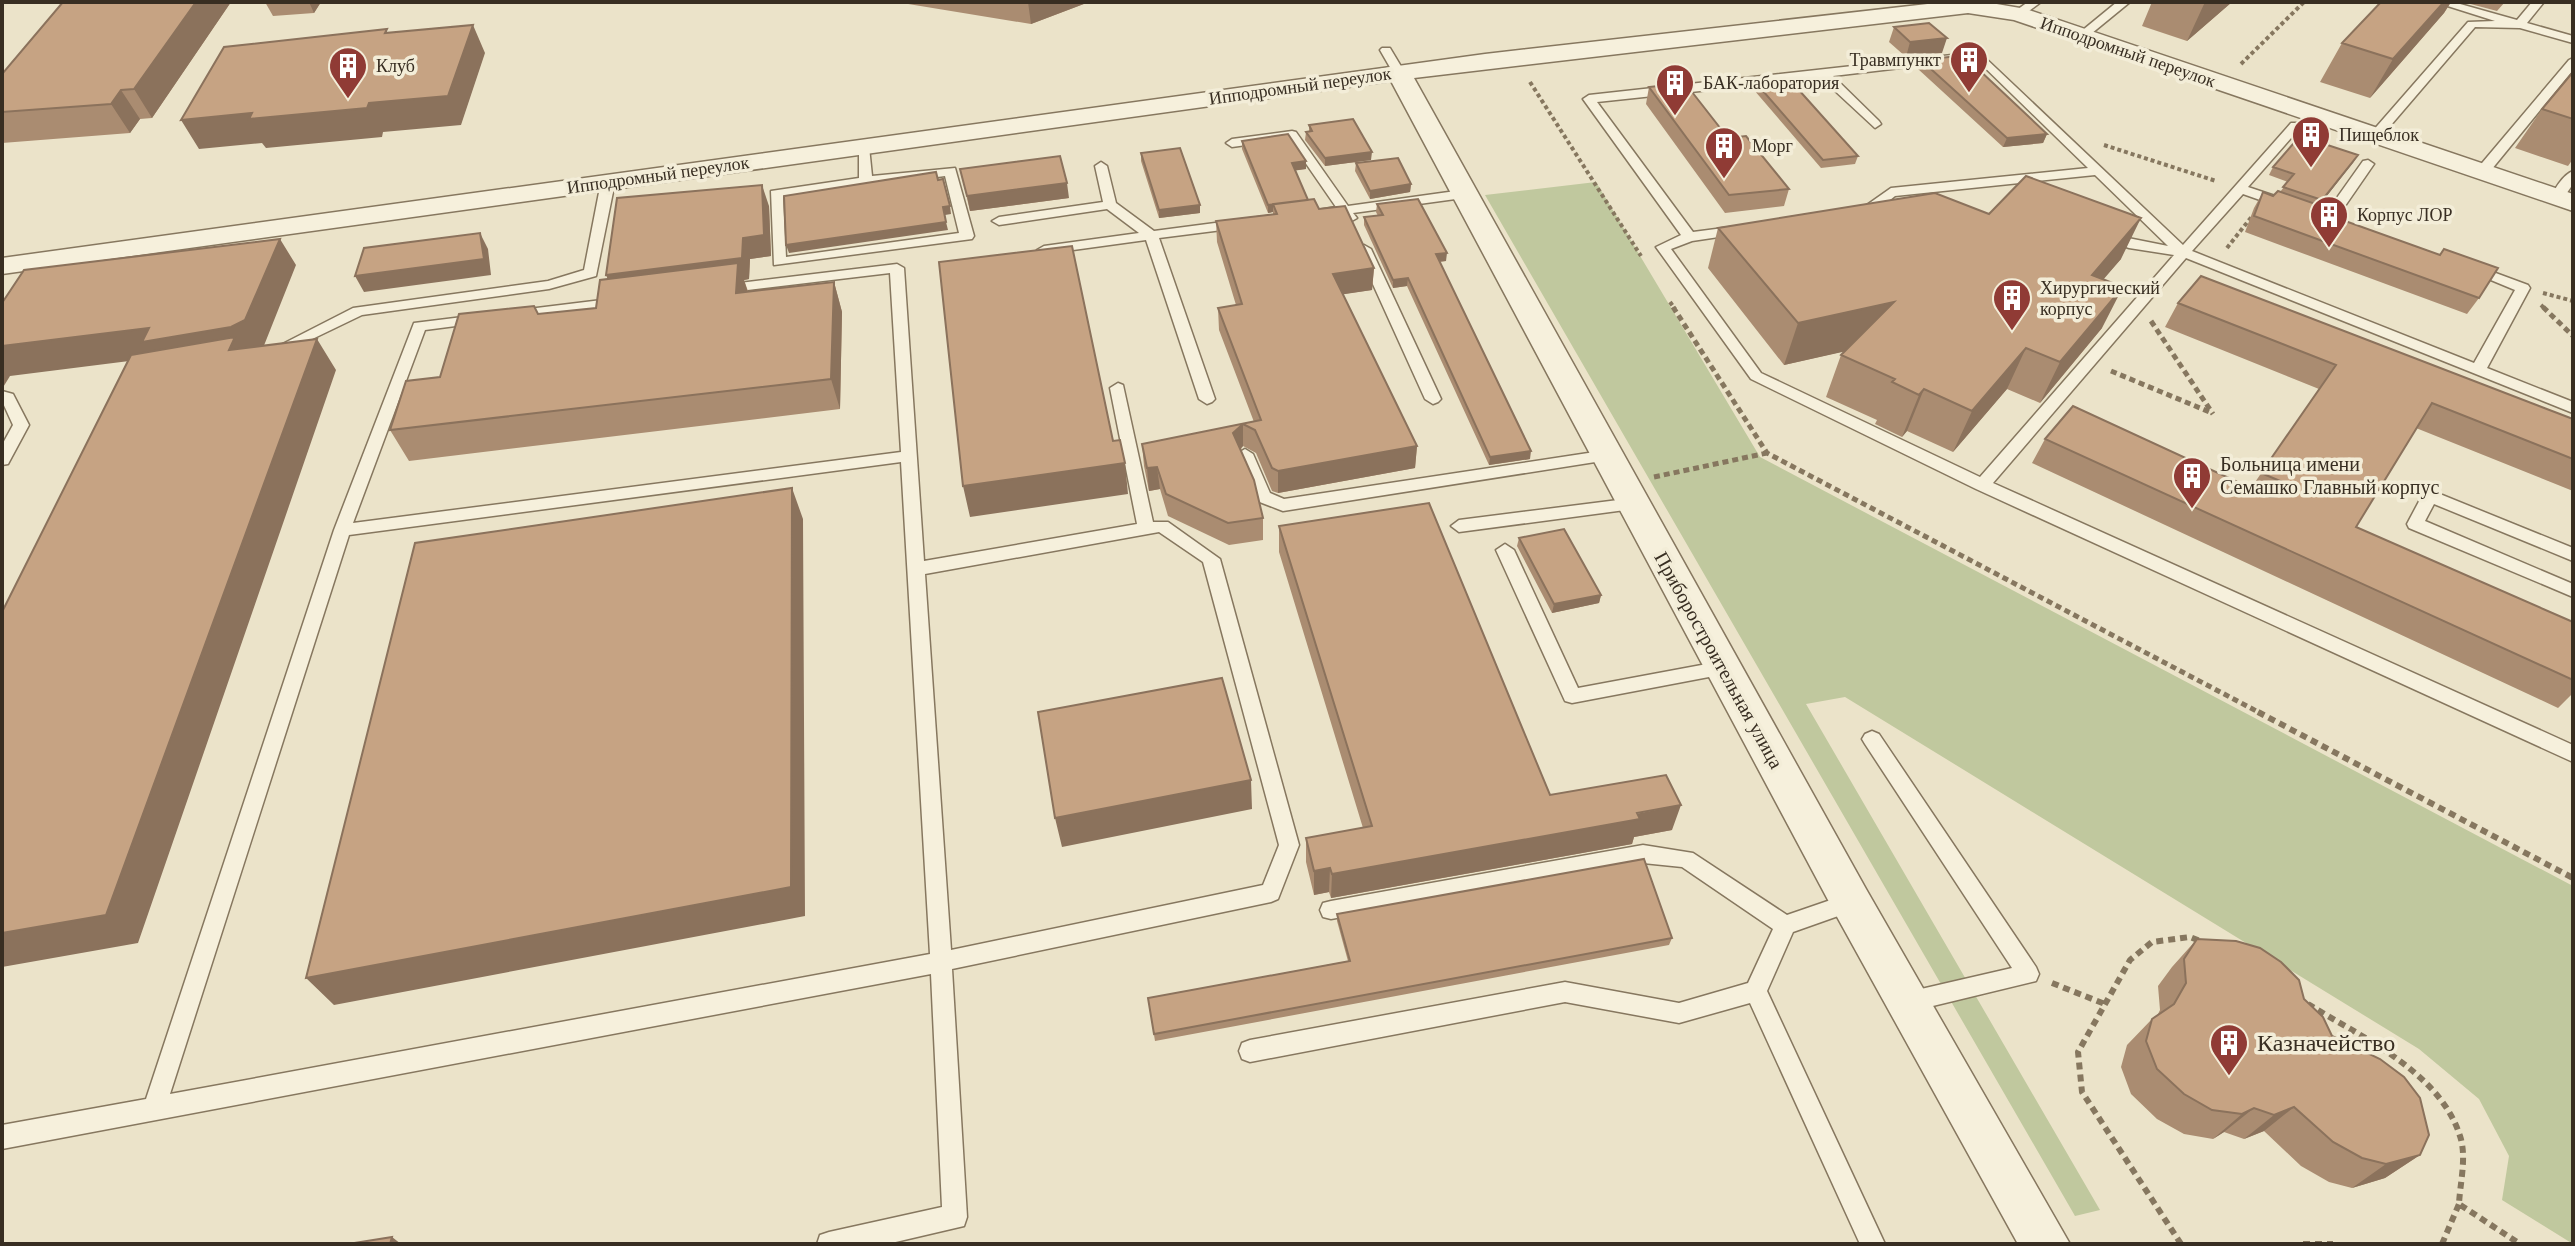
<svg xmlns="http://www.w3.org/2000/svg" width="2575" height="1246" viewBox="0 0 2575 1246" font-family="'Times New Roman',serif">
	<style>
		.green { fill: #c0c89e }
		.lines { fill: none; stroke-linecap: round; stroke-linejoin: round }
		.service-casing { stroke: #86775f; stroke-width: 3 }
		.minor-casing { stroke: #86775f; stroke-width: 3 }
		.path-far2 { stroke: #86775f; stroke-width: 4; stroke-dasharray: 4 3; stroke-linecap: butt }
		.path-far1 { stroke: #86775f; stroke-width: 5; stroke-dasharray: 6 4; stroke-linecap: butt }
		.path { stroke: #86775f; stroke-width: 6; stroke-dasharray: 7 5; stroke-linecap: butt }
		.service { fill: #f6f0dc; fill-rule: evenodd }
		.minor { fill: #f6f0dc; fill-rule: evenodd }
		.wall { fill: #aa8c71 }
		.shaded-wall { fill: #8b725c }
		.building { fill: #c6a383; stroke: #8b725c; stroke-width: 2 }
		.labels { text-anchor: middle; stroke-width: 7; stroke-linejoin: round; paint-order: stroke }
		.far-street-label { font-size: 18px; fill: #382e22; stroke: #f3edd8 }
		.far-poi-label { font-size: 18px; fill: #382e22; stroke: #f3edd8; text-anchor: start }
		.poi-label { font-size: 20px; fill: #382e22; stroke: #f3edd8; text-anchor: start }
		.street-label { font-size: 20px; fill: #382e22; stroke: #f3edd8 }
		.near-poi-label { font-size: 24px; fill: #382e22; stroke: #f3edd8; text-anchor: start }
	</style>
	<rect width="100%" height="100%" fill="#ebe3c9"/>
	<path class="green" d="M1596,182L1760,457L2573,886V1244L2502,1200L2509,1156L2479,1099L2419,1049L1845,697L1806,704L2100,1210L2075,1216L1485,195Z"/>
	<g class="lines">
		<g class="service-casing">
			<path id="service" d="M2028,2H2041L2022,16H2014V12Z
				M2117,2H2130L2086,38H2078V34Z
				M2435,2H2453L2517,20L2532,2H2544L2527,23L2573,36V43L2520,28L2475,27L2379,139H2371V133L2468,22L2495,21Z
				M1382,48H1390L1405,73L1403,76H1395L1380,50Z
				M1979,52L2183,245L2291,123H2299V129L2248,187L2287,200V206H2277L2243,194L2192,251L2474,363L2515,290L2462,268L2469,264L2474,265L2528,285L2530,288L2487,368L2573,402V413L2186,258L1993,483L2573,745V762L1976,489L1751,379L1656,247L1681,235L1583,99L1589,95ZM1976,59L2088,168L1891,188L1864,207L1854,209V215L1873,214L1895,196L2095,175L2168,246L2103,233V239L2129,248L2174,255L1980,477L1761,373L1671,249L1692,241L1739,234L1746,230L1739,226L1693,232L1597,102L1821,78L1875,128L1881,124L1879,121L1833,76Z
				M2573,58V70L2487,175H2477V169L2569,60Z
				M1292,131L1296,132L1348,206L1463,190L1470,194L1463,198L1353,213L1357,218L1350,222L1341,215L1318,216V210L1336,207L1289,139L1232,147L1226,143L1232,139Z
				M859,144L869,147L872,176L955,168L974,236L972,239L774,265L771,191L859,178ZM945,176L959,233L786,257L783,197Z
				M2368,160L2374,164L2334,222H2324V216L2363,161Z
				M1101,162L1107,166L1116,203L1154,231L1238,220L1245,224L1238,228L1159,238L1215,399L1212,402L1207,404L1199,399L1146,240L1044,254L1037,250L1044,246L1139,233L1107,209L999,225L992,221L999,217L1103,202L1095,166Z
				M2573,171V184L2562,200H2552C2551,192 2564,174 2573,171Z
				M608,178L615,182L596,276L549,289L362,315L277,356H267L265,353L353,308L548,281L584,270L601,182Z
				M1364,245L1371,249L1441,399L1438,402L1433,404L1425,399L1357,249Z
				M897,264L904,268L924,561L1137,524L1110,388L1118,383L1123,385L1153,522H1168L1220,559L1299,845L1278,899L1271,902L952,969L967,1217L964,1226L887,1244H817L820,1235L829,1232L942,1207L931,974L2,1149V1125L146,1099L334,530L414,323L479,315L486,319L479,323L425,330L353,523L901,452L890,273L723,293L716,289L723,285ZM901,462L930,954L170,1094L349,535ZM1159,532L1203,562L1279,845L1263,885L951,950L925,574Z
				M618,298L623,299V305L512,319L505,315L512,311Z
				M2,391L13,394L29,425L8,464L2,465V445L13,425L2,401Z
				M1245,449L1253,454L1270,493L1284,499L1608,450L1616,455L1608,460L1283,511L1257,501L1237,454Z
				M2430,490L2573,548V561L2434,504L2425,521L2573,584V597L2409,528L2407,524L2424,492Z
				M1634,498L1642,504L1640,508L1459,532L1451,526L1459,520Z
				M1505,544L1514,550L1578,688L1723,661L1730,663L1732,668L1730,673L1572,703L1565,701L1496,550Z
				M1872,731L1879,734L2036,967L2039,974L2036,981L1908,1012L1900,1009L1897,1002L1900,995L1908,992L2012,968L1865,744L1862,739L1865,734Z
				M1643,845L1693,853L1787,915L1851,893L1858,895L1862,902L1858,909L1793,932L1767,991L1885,1244H1860L1750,1003L1679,1023L1565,1002L1250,1062L1242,1059L1239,1051L1242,1043L1250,1040L1565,982L1679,1003L1748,983L1773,929L1682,867L1643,863L1331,919L1323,917L1320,910L1323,903L1331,901Z"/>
		</g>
		<g class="minor-casing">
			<path id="minor" d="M1945,2H1985L2026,9L2573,194V211L2014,20L1968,13L1414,78L1866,889L2070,1244H2018L1836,915L1391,81L2,274V258L1485,54Z"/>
		</g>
		<path class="path-far2" d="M2241,64L2304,2
			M1530,82L1641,256
			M2104,145L2216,181
			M2227,248L2253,215
			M2543,293L2573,301
			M1670,302L1675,309
			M2541,305L2545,309"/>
		<path class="path-far1" d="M1673,307L1767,453L2262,714
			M2543,307L2573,336
			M2151,321L2213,414
			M2111,371L2212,413
			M1654,477L1767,453"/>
		<path class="path" d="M2258,712L2573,878
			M2052,983L2105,1004
			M2308,1004C2361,1037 2440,1072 2460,1136C2467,1157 2460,1183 2459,1204L2520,1244
			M2181,1244L2082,1092L2078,1052L2130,960L2152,942L2190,937L2200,941
			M2303,1244H2333
			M2442,1244L2459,1204"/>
		<use href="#service" class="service"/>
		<use href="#minor" class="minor"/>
	</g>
	<path class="wall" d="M231,2L152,118L140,119L130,133L2,143V74Z
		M265,2H321L314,13L273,16Z
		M896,2H1089L1031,24Z
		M2152,2H2232L2187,41L2142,26Z
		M2381,2H2451L2444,13L2370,98L2320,82L2342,43Z
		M2463,2H2505L2497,11Z
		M1894,27L1942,53L1906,57L1889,42Z
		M1921,60L2047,134L2043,143L2003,147L1918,69Z
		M2573,72V159L2568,166L2515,148L2542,109Z
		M1756,83L1858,156L1855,164L1821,168L1754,90Z
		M1649,87L1789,189L1784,206L1725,213L1646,104Z
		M1309,125L1371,160L1325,166L1305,140L1306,132H1309Z
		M1242,141L1306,169L1295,170L1308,200L1319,209L1374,268L1372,290L1343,294L1417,446L1415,468L1278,493L1272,491L1256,453L1243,446L1241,449L1263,518V540L1229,545L1168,516L1160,489L1149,491L1144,466L1142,444L1254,422L1219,330L1218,308L1236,305L1217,242L1216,221L1273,214V212L1268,213L1242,149Z
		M1141,153L1200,213L1159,218L1141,161Z
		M2358,155L2320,205L2321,213L2479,298L2467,314L2245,232L2254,208L2263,192L2273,196L2280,192L2288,182L2269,175L2273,167Z
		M1356,163L1411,184L1410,192L1370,199L1355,171Z
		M960,169L1069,198L970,211Z
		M1377,204L1446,261L1439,262L1530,459L1489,465L1407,286L1393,288L1364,225V217L1378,216L1376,212Z
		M769,206L771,256L750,259L749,279L744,280L748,291L834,282L842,312L840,409L409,461L390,430L440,377L538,314L596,308L608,279L606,275Z
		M1989,214L2121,259L2103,279L2102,328L2040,403L2007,389L1953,452L1907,431L1902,437L1875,424L1877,420L1826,397L1841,355L1845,351L1784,365L1708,268L1718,228Z
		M2178,303L2573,419V491L2416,428L2356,527L2573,622V693L2558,708L2032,463L2045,439L2251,488L2319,389L2165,327Z
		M1279,526L1550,795L1672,830L1634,837L1632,844L1331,898L1329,892L1314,895L1306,862V838L1363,828L1279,552Z
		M1519,538L1601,595L1599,603L1552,613L1517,546Z
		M1337,914L1672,938L1669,945L1155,1041L1148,998L1348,961L1337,921Z
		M2197,939L2304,999L2420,1155L2385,1178L2352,1188L2329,1182L2301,1166L2264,1131L2244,1139L2224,1132L2213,1139L2184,1134L2157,1119L2131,1094L2121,1067L2127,1045L2152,1019L2157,1016L2160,1010L2158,986L2172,967Z"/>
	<path class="shaded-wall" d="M196,2H231L152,118L134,89Z
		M309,2H321L314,13Z
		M1028,2H1089L1031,24Z
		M2205,2H2232L2187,41Z
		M2444,2H2451L2444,13L2370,98L2393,59Z
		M473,25L485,53L461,125L383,132L382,137L266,148L262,143L199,149L181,120L252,113Z
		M1947,38L1942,53L1906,57L1910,42Z
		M121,90L140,119L130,133L111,104Z
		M2047,134L2043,143L2003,147L2007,138Z
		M1372,152L1371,160L1325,166V158Z
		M2358,155L2353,163L2317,208L2322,200Z
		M1306,161V169L1292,171V163Z
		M1067,183L1069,198L970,211L967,196Z
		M1411,184L1410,192L1370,199V191Z
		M762,185L769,206L771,256L750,259L749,279L744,280L748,293L615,295L606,275L743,238Z
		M1273,204V212L1268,213V205Z
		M1200,205V213L1159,218V210Z
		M950,206L951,214L945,215L943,207Z
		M2141,218L2121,259L2072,316L2092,275Z
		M946,222L948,230L789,253L786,245Z
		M480,233L488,249L491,275L364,292L355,276Z
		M280,239L296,265L263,348L153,358L10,376L2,389V346Z
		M1447,253L1446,261L1435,262L1436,254Z
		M1374,268L1372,290L1332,296L1333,274Z
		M1408,278L1407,286L1393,288V280Z
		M834,282L842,312L840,409L831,379Z
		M2123,287L2102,328L2040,403L2060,362Z
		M1894,302L1878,344L1784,365L1798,323Z
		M317,339L336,370L138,943L2,967V933Z
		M2026,348L2007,389L1953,452L1972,411Z
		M1924,389L1907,431L1902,437L1919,395Z
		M1243,424V446L1234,455L1233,433Z
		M1417,446L1415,468L1278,493V471Z
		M1531,451L1530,459L1489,465L1490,457Z
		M1125,463L1128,494L970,517L963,486Z
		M1157,467L1160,489L1149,491L1147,468Z
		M792,488L803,519L805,916L334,1005L306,978Z
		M1601,595L1599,603L1552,613L1554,604Z
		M1251,780L1252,809L1062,847L1055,818Z
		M1681,805L1672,830L1634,837L1632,844L1331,898L1332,874Z
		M1330,868L1329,892L1314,895V871Z
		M2294,1107L2264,1131L2244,1139L2274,1115Z
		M2254,1108L2224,1132L2213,1139L2242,1114Z
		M2420,1155L2385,1178L2352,1188L2386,1164Z
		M392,1237L401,1244H390Z"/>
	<path class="building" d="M63,2H196L134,89L121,90L111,104L2,112V74Z
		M2381,2H2444L2393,59L2342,43Z
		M1929,23L1947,38L1910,42L1894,27Z
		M473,25L448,96L369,103L367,108L249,119L252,113L181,120L224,47L387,29L385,33Z
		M1958,56L1976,67L2047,134L2007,138L1921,60Z
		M2573,72V119L2542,109Z
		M1789,79L1858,156L1823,160L1756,83Z
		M1685,83L1728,138L1746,136L1789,189L1729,195L1649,87Z
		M1353,119L1372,152L1325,158L1306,132L1312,131L1309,125Z
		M1288,134L1306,161L1292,163L1308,200L1268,205L1242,141Z
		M2300,136L2358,155L2322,200L2283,187L2294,174L2273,167Z
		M1180,148L1200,205L1159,210L1141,153Z
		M1060,156L1067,183L967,196L960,169Z
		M1398,158L1411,184L1370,191L1356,163Z
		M936,172L938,180L943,179L950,206L943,207L946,222L786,245L784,196Z
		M2026,176L2141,218L2092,275L2123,287L2060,362L2026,348L1972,411L1924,389L1919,395L1892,382L1895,379L1841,355L1894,302L1798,323L1718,228L1935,193L1989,214Z
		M762,185L764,235L743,238L742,258L606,275L617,198Z
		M2278,191L2324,207L2320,212L2440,255L2444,249L2498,268L2479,298L2254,216L2263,192L2273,196Z
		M1314,199L1319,209L1345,206L1374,268L1333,274L1417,446L1278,471L1272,468L1255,430L1243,424L1233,433L1254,480L1263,518L1228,523L1166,494L1157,467L1147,468L1142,444L1261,420L1218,308L1242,304L1216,221L1277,214L1273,204Z
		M1418,199L1447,253L1436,254L1531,451L1490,457L1408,278L1393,280L1364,217L1383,215L1377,204Z
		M480,233L484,259L355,276L364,248Z
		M280,239L245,320L231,327L142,342L149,328L2,346V303L24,270Z
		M1072,246L1113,441L1120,440L1125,463L963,486L939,262Z
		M738,263L736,293L834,282L831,379L390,430L406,381L440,377L459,314L534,306L538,314L596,308L600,280Z
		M2201,276L2573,419V459L2432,403L2356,527L2573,622V680L2045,439L2073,406L2270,497L2286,495L2285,483L2261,473L2336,365L2178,303Z
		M235,337L229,350L317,339L106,915L2,933V612L131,355Z
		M792,488L791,887L306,978L415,543Z
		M1429,503L1550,795L1666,775L1681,805L1637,813L1640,819L1332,874L1330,868L1314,871L1306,838L1372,826L1279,526Z
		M1564,529L1601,595L1554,604L1519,538Z
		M1222,678L1251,780L1055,818L1038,712Z
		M1644,859L1672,938L1154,1034L1148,998L1350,961L1337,914Z
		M2197,939L2236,941L2260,948L2281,962L2299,980L2304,999L2323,1017L2332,1036L2380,1059L2404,1077L2420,1098L2429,1135L2420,1155L2386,1164L2362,1158L2333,1142L2294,1107L2274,1115L2254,1108L2242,1114L2212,1110L2184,1094L2157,1069L2146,1041L2152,1019L2174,1004L2186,983L2184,959Z
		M392,1237L390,1244H348Z"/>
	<defs>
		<g id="building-pin" transform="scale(2)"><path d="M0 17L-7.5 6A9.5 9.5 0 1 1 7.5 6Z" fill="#903b35" stroke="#f3edd8"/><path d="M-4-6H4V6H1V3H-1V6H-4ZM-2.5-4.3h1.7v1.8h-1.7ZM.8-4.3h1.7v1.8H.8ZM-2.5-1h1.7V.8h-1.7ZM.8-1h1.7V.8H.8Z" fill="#fff"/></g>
	</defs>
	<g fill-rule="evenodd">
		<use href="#building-pin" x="1969" y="60"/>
		<use href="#building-pin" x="348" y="66"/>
		<use href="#building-pin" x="1675" y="83"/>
		<use href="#building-pin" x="2311" y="135"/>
		<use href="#building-pin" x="1724" y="146"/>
		<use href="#building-pin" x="2329" y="215"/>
		<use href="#building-pin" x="2012" y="298"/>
		<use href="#building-pin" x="2192" y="476"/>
		<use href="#building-pin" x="2229" y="1043"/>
	</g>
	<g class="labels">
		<g class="far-street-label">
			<text transform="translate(2128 52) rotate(19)" y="6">Ипподромный переулок</text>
			<text transform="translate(1300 86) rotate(-8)" y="6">Ипподромный переулок</text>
			<text transform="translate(658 175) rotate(-8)" y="6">Ипподромный переулок</text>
		</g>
		<g class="far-poi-label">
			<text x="1941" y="66" text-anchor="end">Травмпункт</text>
			<text x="376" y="72">Клуб</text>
			<text x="1703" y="89">БАК-лаборатория</text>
			<text x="2339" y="141">Пищеблок</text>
			<text x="1752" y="152">Морг</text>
			<text x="2357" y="221">Корпус ЛОР</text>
			<text x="2040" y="294">Хирургический<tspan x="2040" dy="21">корпус</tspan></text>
		</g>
		<g class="poi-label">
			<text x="2220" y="471">Больница имени<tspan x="2220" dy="23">Семашко Главный корпус</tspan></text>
		</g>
		<g class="street-label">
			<text transform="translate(1719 660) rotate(61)" y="7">Приборостроительная улица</text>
		</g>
		<g class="near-poi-label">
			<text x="2257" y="1051">Казначейство</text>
		</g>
	</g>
	<rect width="2575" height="1246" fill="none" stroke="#382e22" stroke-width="8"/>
</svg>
